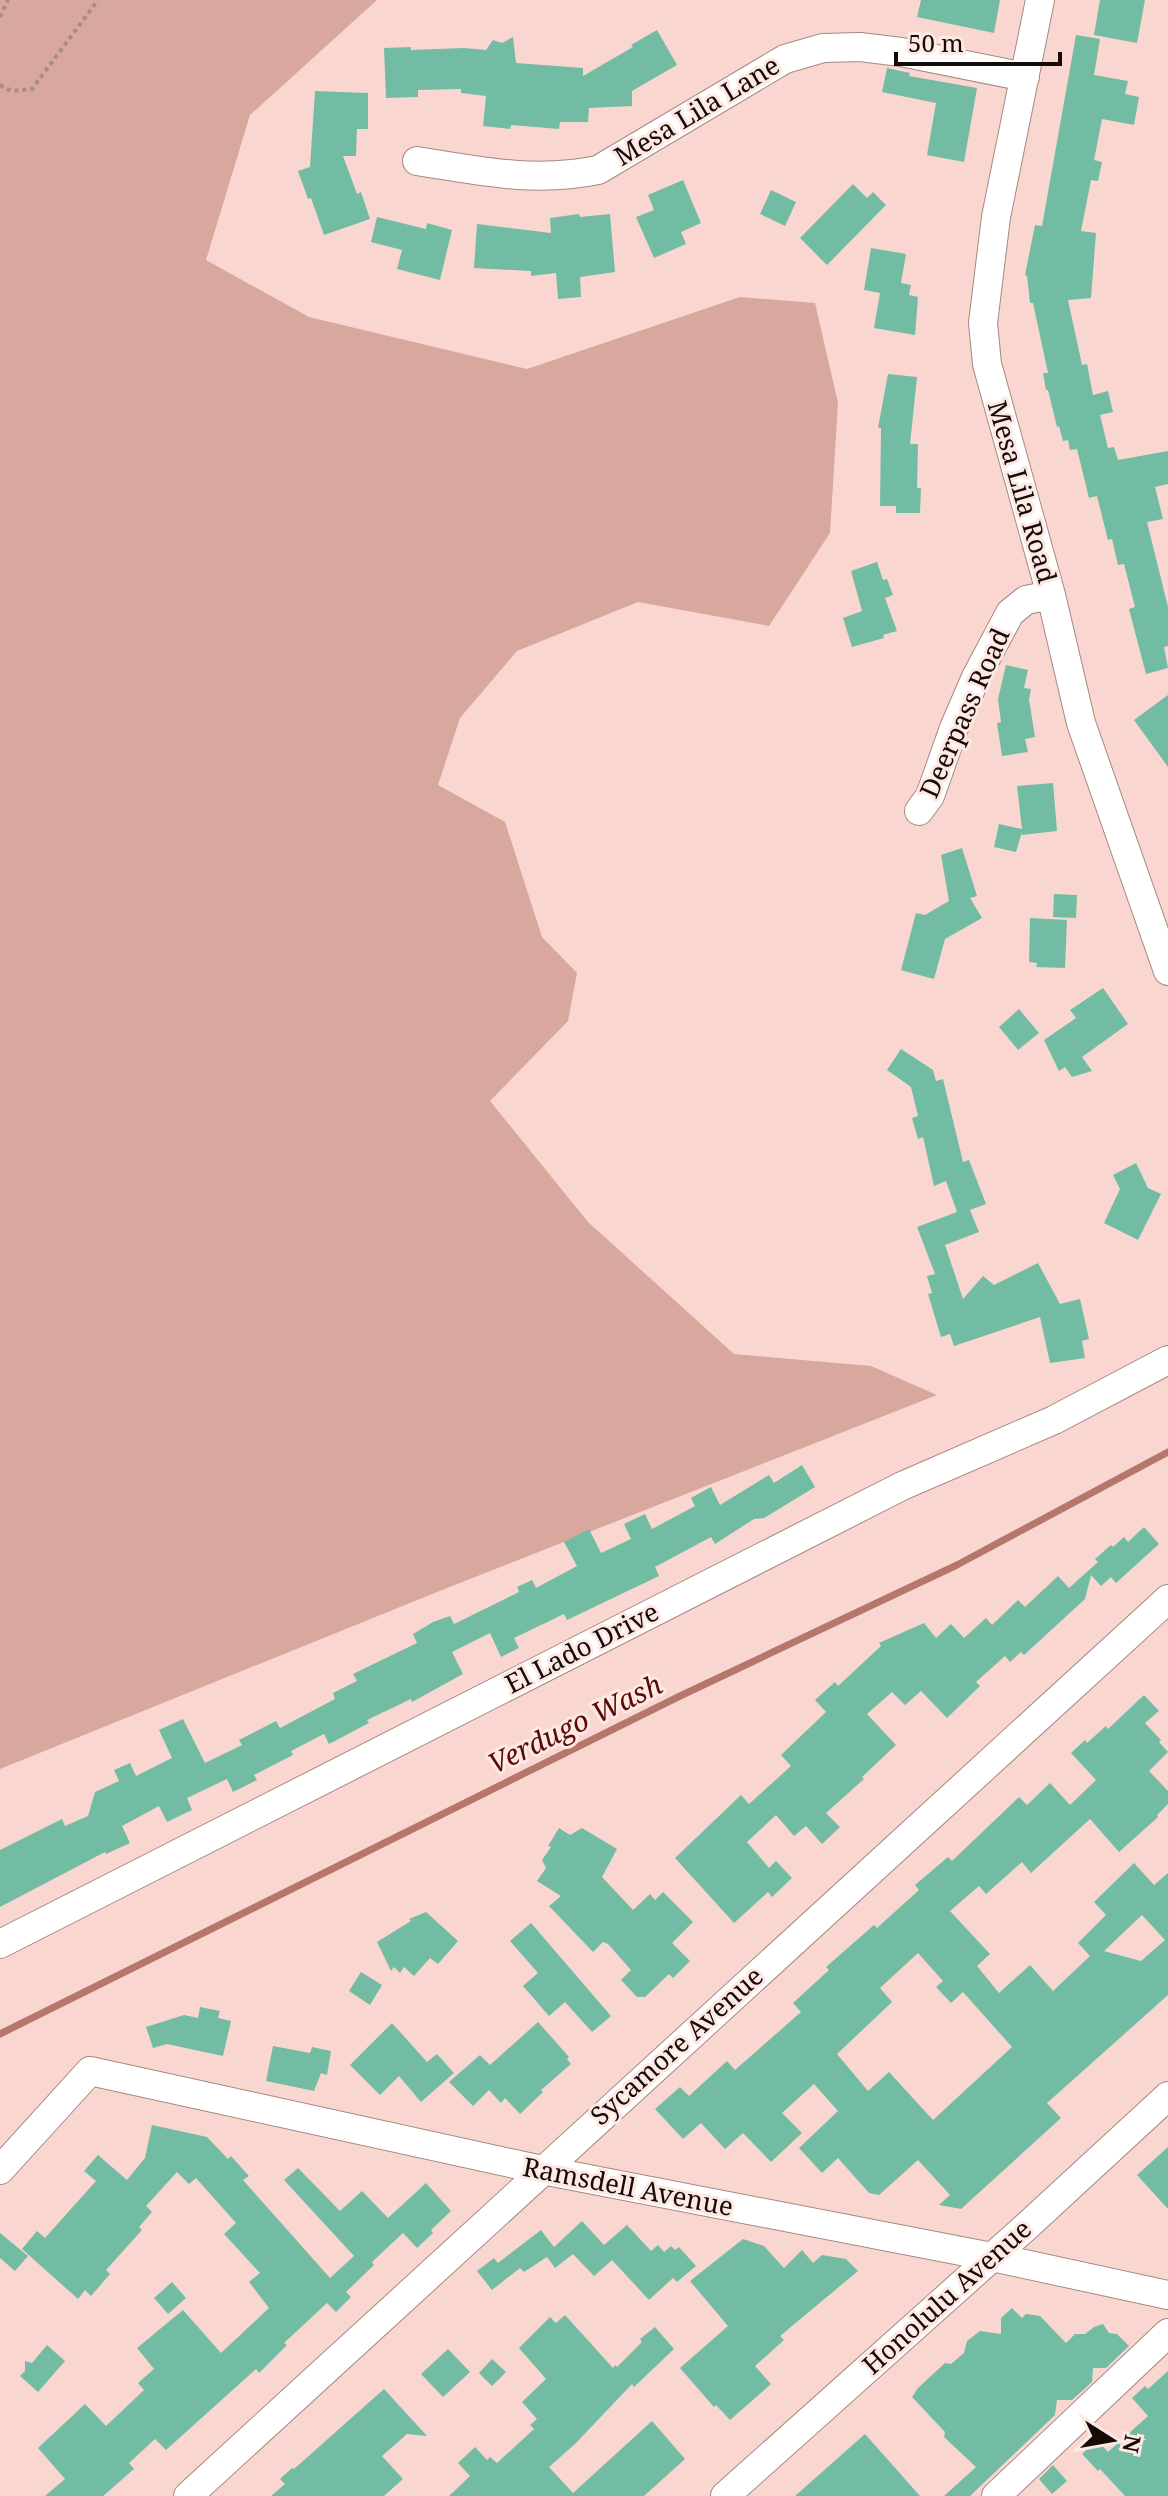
<svg xmlns="http://www.w3.org/2000/svg" width="1168" height="2496" viewBox="0 0 1168 2496" font-family="'Noto Serif',serif">
	<style>
		.green { fill: #d8a79d }
		.lines { fill: none; stroke-linecap: round; stroke-linejoin: round }
		.stream { stroke: #b5776a; stroke-width: 7 }
		.building { fill: #73bca4; fill-rule: evenodd }
		.minor-casing { stroke: #a78881; stroke-width: 30 }
		.path { stroke: #a68c87; stroke-width: 4; stroke-dasharray: 4 4; stroke-linecap: butt }
		.minor { stroke: #fff; stroke-width: 28 }
		.labels { text-anchor: middle; stroke-width: 6; stroke-linejoin: round; paint-order: stroke }
		.street-label { font-size: 26px; fill: #150a08; stroke: #fde8e4 }
		.water-label { font-size: 28px; font-style: italic; fill: #590b01; stroke: #fde8e4 }
	</style>
	<rect width="100%" height="100%" fill="#f9d7d0"/>
	<path class="green" d="M0,0H377L250,115L206,260L309,317L527,369L740,297L815,303L838,403L830,533L769,626L638,602L517,651L460,718L438,785L505,822L542,937L577,973L568,1021L490,1101L588,1222L734,1354L871,1366L937,1395L442,1590L0,1769Z"/>
	<g class="lines">
		<path class="stream" d="M0,2034L680,1696L957,1565L1168,1452"/>
	</g>
	<path class="building" d="M921,0H1000L994,33L917,17Z
		M1100,0H1145L1137,43L1094,35Z
		M657,30L677,65L632,91V106L589,108L588,122H560L559,129L511,125L510,129L483,126L486,96L461,93V89L418,90V97L386,98L384,48L411,47V50L464,48L486,50L493,40L502,43L513,37L516,63L583,68V76L633,47L631,45Z
		M1076,35L1100,39L1094,75L1128,81L1125,94L1139,97L1134,125L1102,119L1094,160L1102,162L1098,181L1091,180L1081,231L1096,233L1091,298L1068,300L1082,365L1087,364L1093,395L1108,391L1113,412L1100,415L1108,448L1114,447L1118,460L1168,451V484L1155,487L1163,519L1147,522L1168,607V646L1164,647L1168,668L1146,674L1129,609L1135,607L1124,564L1118,565L1112,539L1108,540L1097,496L1089,498L1077,449L1070,450L1068,440L1063,441L1059,426L1057,427L1048,390H1046L1043,373H1048L1033,303H1030L1027,276L1025,275L1035,225L1042,226Z
		M887,68L910,73L909,76L977,88L964,162L927,155L936,103L882,92Z
		M315,91L368,93V129H357L356,156H343L357,194L361,192L370,219L324,235L311,198L308,199L298,171L310,167Z
		M683,180L701,223L681,232L686,244L654,258L636,217L654,210L648,195Z
		M853,184L867,198L873,192L886,205L827,265L800,238Z
		M771,190L796,202L785,226L760,214Z
		M579,214L580,217L610,214L615,272L580,277L581,297L558,299L556,273L531,276V271L474,268L477,224L551,233L550,218Z
		M377,217L426,229L427,223L452,230L440,280L397,269L402,250L371,242Z
		M871,248L906,254L901,283L911,285L909,295L918,297L915,335L874,328L880,293L864,290Z
		M888,374L917,377L910,444H918L917,488H921L920,513H896V506H880L881,428H878Z
		M877,562L883,580L887,579L893,595L885,598L897,631L883,635L884,638L852,647L843,618L862,611L851,571Z
		M1006,665L1028,670L1024,688L1031,689L1029,699L1035,737L1025,739L1028,752L1002,756L997,723L1001,722L998,699Z
		M1168,695V767L1134,720Z
		M1053,783L1057,831L1022,835V832L1016,852L994,847L999,824L1022,829L1017,786Z
		M962,848L977,896L970,898L982,918L945,939L934,979L901,970L916,913L925,915L949,901L941,855Z
		M1054,894L1077,895L1076,918L1053,917Z
		M1030,918L1067,920L1065,968L1036,967L1037,963L1029,962Z
		M1103,988L1128,1024L1082,1057L1092,1071L1072,1077L1065,1067L1059,1071L1044,1040L1076,1018L1070,1010Z
		M1019,1009L1039,1033L1018,1050L999,1027Z
		M901,1049L933,1070L936,1081L943,1079L963,1162L969,1160L986,1204L970,1210L979,1232L945,1245L963,1299L983,1276L994,1285L1038,1263L1060,1304L1080,1299L1089,1339L1082,1341L1085,1358L1050,1363L1040,1317L954,1346L950,1334L941,1337L928,1294L932,1293L927,1276L935,1274L917,1227L957,1212L946,1181L934,1186L923,1137L918,1139L912,1118L918,1116L911,1087L887,1070Z
		M1136,1163L1148,1188L1161,1194L1138,1240L1104,1223L1120,1189L1113,1175Z
		M802,1465L815,1487L764,1518L754,1519L715,1544L711,1537L655,1567L659,1576L567,1620L564,1614L514,1638L519,1648L501,1657L490,1633L452,1652L463,1674L412,1702L411,1699L367,1720L369,1723L329,1744L324,1734L291,1751L293,1755L254,1775L257,1780L233,1792L227,1779L187,1798L192,1810L167,1822L159,1806L122,1826L130,1843L106,1854L105,1852L0,1907V1850L62,1819L65,1826L88,1816L95,1792L119,1781L114,1770L130,1763L136,1776L172,1758L159,1730L183,1719L205,1763L242,1745L239,1740L276,1721L280,1728L335,1699L333,1693L357,1681L353,1674L417,1643L413,1634L433,1622L450,1616L454,1624L519,1592L517,1587L532,1580L536,1588L577,1566L564,1542L589,1529L601,1553L631,1539L624,1524L645,1514L652,1529L695,1506L691,1498L711,1487L720,1505L769,1475L774,1483Z
		M1144,1527L1159,1544L1116,1583L1111,1577L1101,1586L1091,1575L1085,1599L1024,1655L1021,1652L1010,1662L1005,1656L976,1682L980,1686L947,1718L921,1691L905,1705L892,1692L867,1714L896,1745L862,1777L864,1779L826,1813L840,1827L822,1844L806,1826L794,1836L776,1815L747,1842L769,1868L776,1861L792,1878L772,1897L768,1892L734,1923L675,1858L741,1795L749,1804L791,1766L781,1755L826,1712L815,1700L835,1682L838,1686L881,1646L879,1643L924,1623L936,1638L951,1624L964,1638L986,1618L992,1625L1018,1600L1025,1607L1058,1576L1069,1588L1098,1562L1095,1559L1111,1545L1113,1547L1124,1537L1128,1542Z
		M1144,1695L1159,1711L1145,1723L1161,1740L1159,1742L1168,1752L1149,1771L1168,1791V1804L1157,1815L1158,1817L1119,1852L1090,1819L1031,1873L1022,1862L986,1894L979,1886L950,1911L990,1954L977,1966L999,1993L1030,1965L1053,1991L1090,1956L1078,1943L1106,1915L1094,1902L1134,1863L1154,1885L1168,1873V1995L1047,2103L1061,2118L961,2209L939,2205L950,2195L918,2160L879,2195L869,2193L838,2158L822,2173L799,2148L838,2111L814,2084L782,2113L802,2133L771,2162L743,2133L725,2149L701,2123L683,2139L655,2109L680,2087L689,2096L727,2061L735,2070L801,2012L793,2003L829,1970L826,1967L874,1925L877,1928L919,1890L915,1885L948,1857L952,1861L1019,1797L1027,1805L1050,1783L1070,1805L1096,1780L1071,1753L1085,1740L1087,1743L1106,1726L1108,1729ZM1142,1915L1165,1940L1141,1961L1104,1951ZM918,1953L943,1981L936,1987L951,2003L963,1992L1012,2047L933,2120L889,2072L868,2091L837,2054L892,2002L880,1988Z
		M559,1828L570,1835L582,1828L617,1849L602,1877L633,1910L650,1894L655,1900L663,1892L693,1922L672,1943L690,1961L673,1978L669,1974L645,1997H637L621,1980L631,1970L608,1944L603,1942L593,1952L549,1906L561,1896L537,1881L546,1868L542,1860L551,1847L548,1846Z
		M426,1912L458,1941L438,1964L430,1958L414,1976L404,1967L400,1973L394,1967L391,1971L377,1942L411,1921L409,1919Z
		M531,1923L611,2016L592,2032L565,2002L549,2016L523,1986L538,1973L510,1941Z
		M361,1972L382,1985L370,2005L349,1991Z
		M200,2007L220,2011L218,2018L231,2021L223,2056L167,2044L153,2048L146,2027L184,2015L198,2018Z
		M538,2022L569,2057L567,2059L571,2064L541,2090L543,2092L520,2114L505,2098L501,2103L489,2090L473,2106L449,2082L480,2055L490,2065Z
		M392,2023L427,2062L437,2054L454,2073L421,2102L399,2076L380,2095L350,2065Z
		M273,2046L310,2053L312,2047L331,2051L327,2075L321,2073L314,2091L266,2081Z
		M152,2125L207,2137L228,2159L231,2156L249,2176L243,2180L330,2278L354,2256L284,2180L298,2168L340,2211L362,2191L388,2218L426,2183L451,2211L431,2230L433,2233L417,2248L403,2233L372,2262L374,2265L346,2292L351,2297L336,2312L327,2303L284,2343L287,2345L259,2373L256,2369L166,2450L155,2439L129,2463L134,2469L103,2496H45L65,2479L38,2448L85,2404L106,2426L144,2390L138,2383L154,2369L137,2348L183,2310L221,2353L269,2308L249,2282L260,2273L224,2234L236,2223L196,2178L189,2184L177,2172L146,2206L152,2212L139,2227L142,2230L106,2270L110,2274L91,2296L85,2290L78,2299L22,2249L37,2231L45,2238L96,2181L84,2171L98,2155L127,2180L145,2158Z
		M1168,2147V2209L1137,2175Z
		M582,2221L604,2245L627,2225L651,2251L658,2245L664,2252L671,2246L675,2250L679,2247L696,2266L677,2282L673,2278L649,2300L612,2260L594,2276L573,2254L555,2268L547,2257L524,2272L520,2268L492,2290L477,2271L494,2258L498,2263L541,2230L554,2247Z
		M0,2233L28,2256L15,2271L0,2258Z
		M743,2239L764,2246L784,2268L802,2250L813,2263L822,2255L846,2259L858,2271L780,2336L784,2340L755,2366L771,2384L730,2420L716,2405L714,2407L680,2368L728,2326L690,2281Z
		M172,2282L186,2298L168,2314L154,2298Z
		M1012,2308L1022,2318L1026,2314L1040,2316L1066,2343L1075,2334H1085L1094,2327L1103,2324L1109,2333L1117,2334L1129,2346L1106,2368H1093L1092,2382L1072,2400H1057L1055,2415L970,2496H944L976,2467L944,2437L945,2432L912,2397L918,2388L945,2363L951,2364L964,2353L967,2341L980,2331L1001,2334V2318Z
		M565,2315L613,2368L615,2365L617,2367L642,2342L640,2339L655,2327L674,2349L634,2387L632,2384L575,2444L549,2467L573,2493L652,2421L685,2459L644,2496H449L470,2476L458,2463L475,2447L487,2460L490,2457L497,2463L534,2429L530,2425L537,2419L522,2402L546,2379L519,2348L550,2317L556,2323Z
		M47,2345L65,2361L38,2392L20,2376L25,2371V2361L32,2363Z
		M448,2349L470,2372L443,2397L421,2374Z
		M492,2359L506,2372L492,2386L479,2373Z
		M1168,2371V2496H1125L1100,2469L1098,2471L1082,2454L1097,2440L1108,2452L1148,2416L1132,2398L1145,2386L1148,2389Z
		M384,2389L427,2436L407,2434L382,2456L403,2479L384,2496H271L285,2484L280,2479L292,2468L294,2469Z
		M865,2434L920,2496H795Z
		M1053,2465L1067,2481L1052,2494L1039,2479Z"/>
	<g class="lines">
		<g class="minor-casing">
			<path id="minor" d="M1040,0L996,217L983,323L987,364L1051,595L1081,723L1168,971
				M417,161C480,171 534,183 598,170L785,59L823,48L860,47L901,52L1025,77
				M919,811L930,796L954,728L976,677L1010,613L1026,600L1051,595
				M0,1944L902,1486L1054,1420L1168,1360
				M0,2170L90,2071L542,2170L992,2257L1168,2295
				M188,2496L1168,1599
				M725,2496L1027,2226L1168,2096
				M996,2496L1168,2333"/>
		</g>
		<path class="path" d="M0,17L8,0
			M0,85L11,91L32,89L98,0"/>
		<use href="#minor" class="minor"/>
	</g>
	<g class="labels">
		<g class="street-label">
			<text transform="translate(697 111) rotate(-31)" y="9">Mesa Lila Lane</text>
			<text transform="translate(1022 492) rotate(74)" y="9">Mesa Lila Road</text>
			<text transform="translate(965 713) rotate(-66)" y="9">Deerpass Road</text>
			<text transform="translate(582 1648) rotate(-27)" y="9">El Lado Drive</text>
			<text transform="translate(677 2046) rotate(-42)" y="9">Sycamore Avenue</text>
			<text transform="translate(628 2187) rotate(11)" y="9">Ramsdell Avenue</text>
			<text transform="translate(947 2297) rotate(-42)" y="9">Honolulu Avenue</text>
		</g>
		<g class="water-label">
			<text transform="translate(575 1724) rotate(-26)" y="10">Verdugo Wash</text>
		</g>
	</g>
	<g transform="translate(1112 2440) rotate(101)" stroke="#fde8e4" stroke-width="6" paint-order="stroke">
	<path d="M0-6L14 30L0 20L-14 30Z" fill="#150a08"/>
	<text y="-12" font-size="22" font-weight="bold" text-anchor="middle" fill="#150a08">N</text>
	</g>
	<path d="M896 52v12h164v-12" fill="none" stroke="#150a08" stroke-width="4"/>
	<text x="908" y="52" font-size="24" fill="#150a08" stroke="#fde8e4" stroke-width="6" paint-order="stroke">50 m</text>
</svg>
